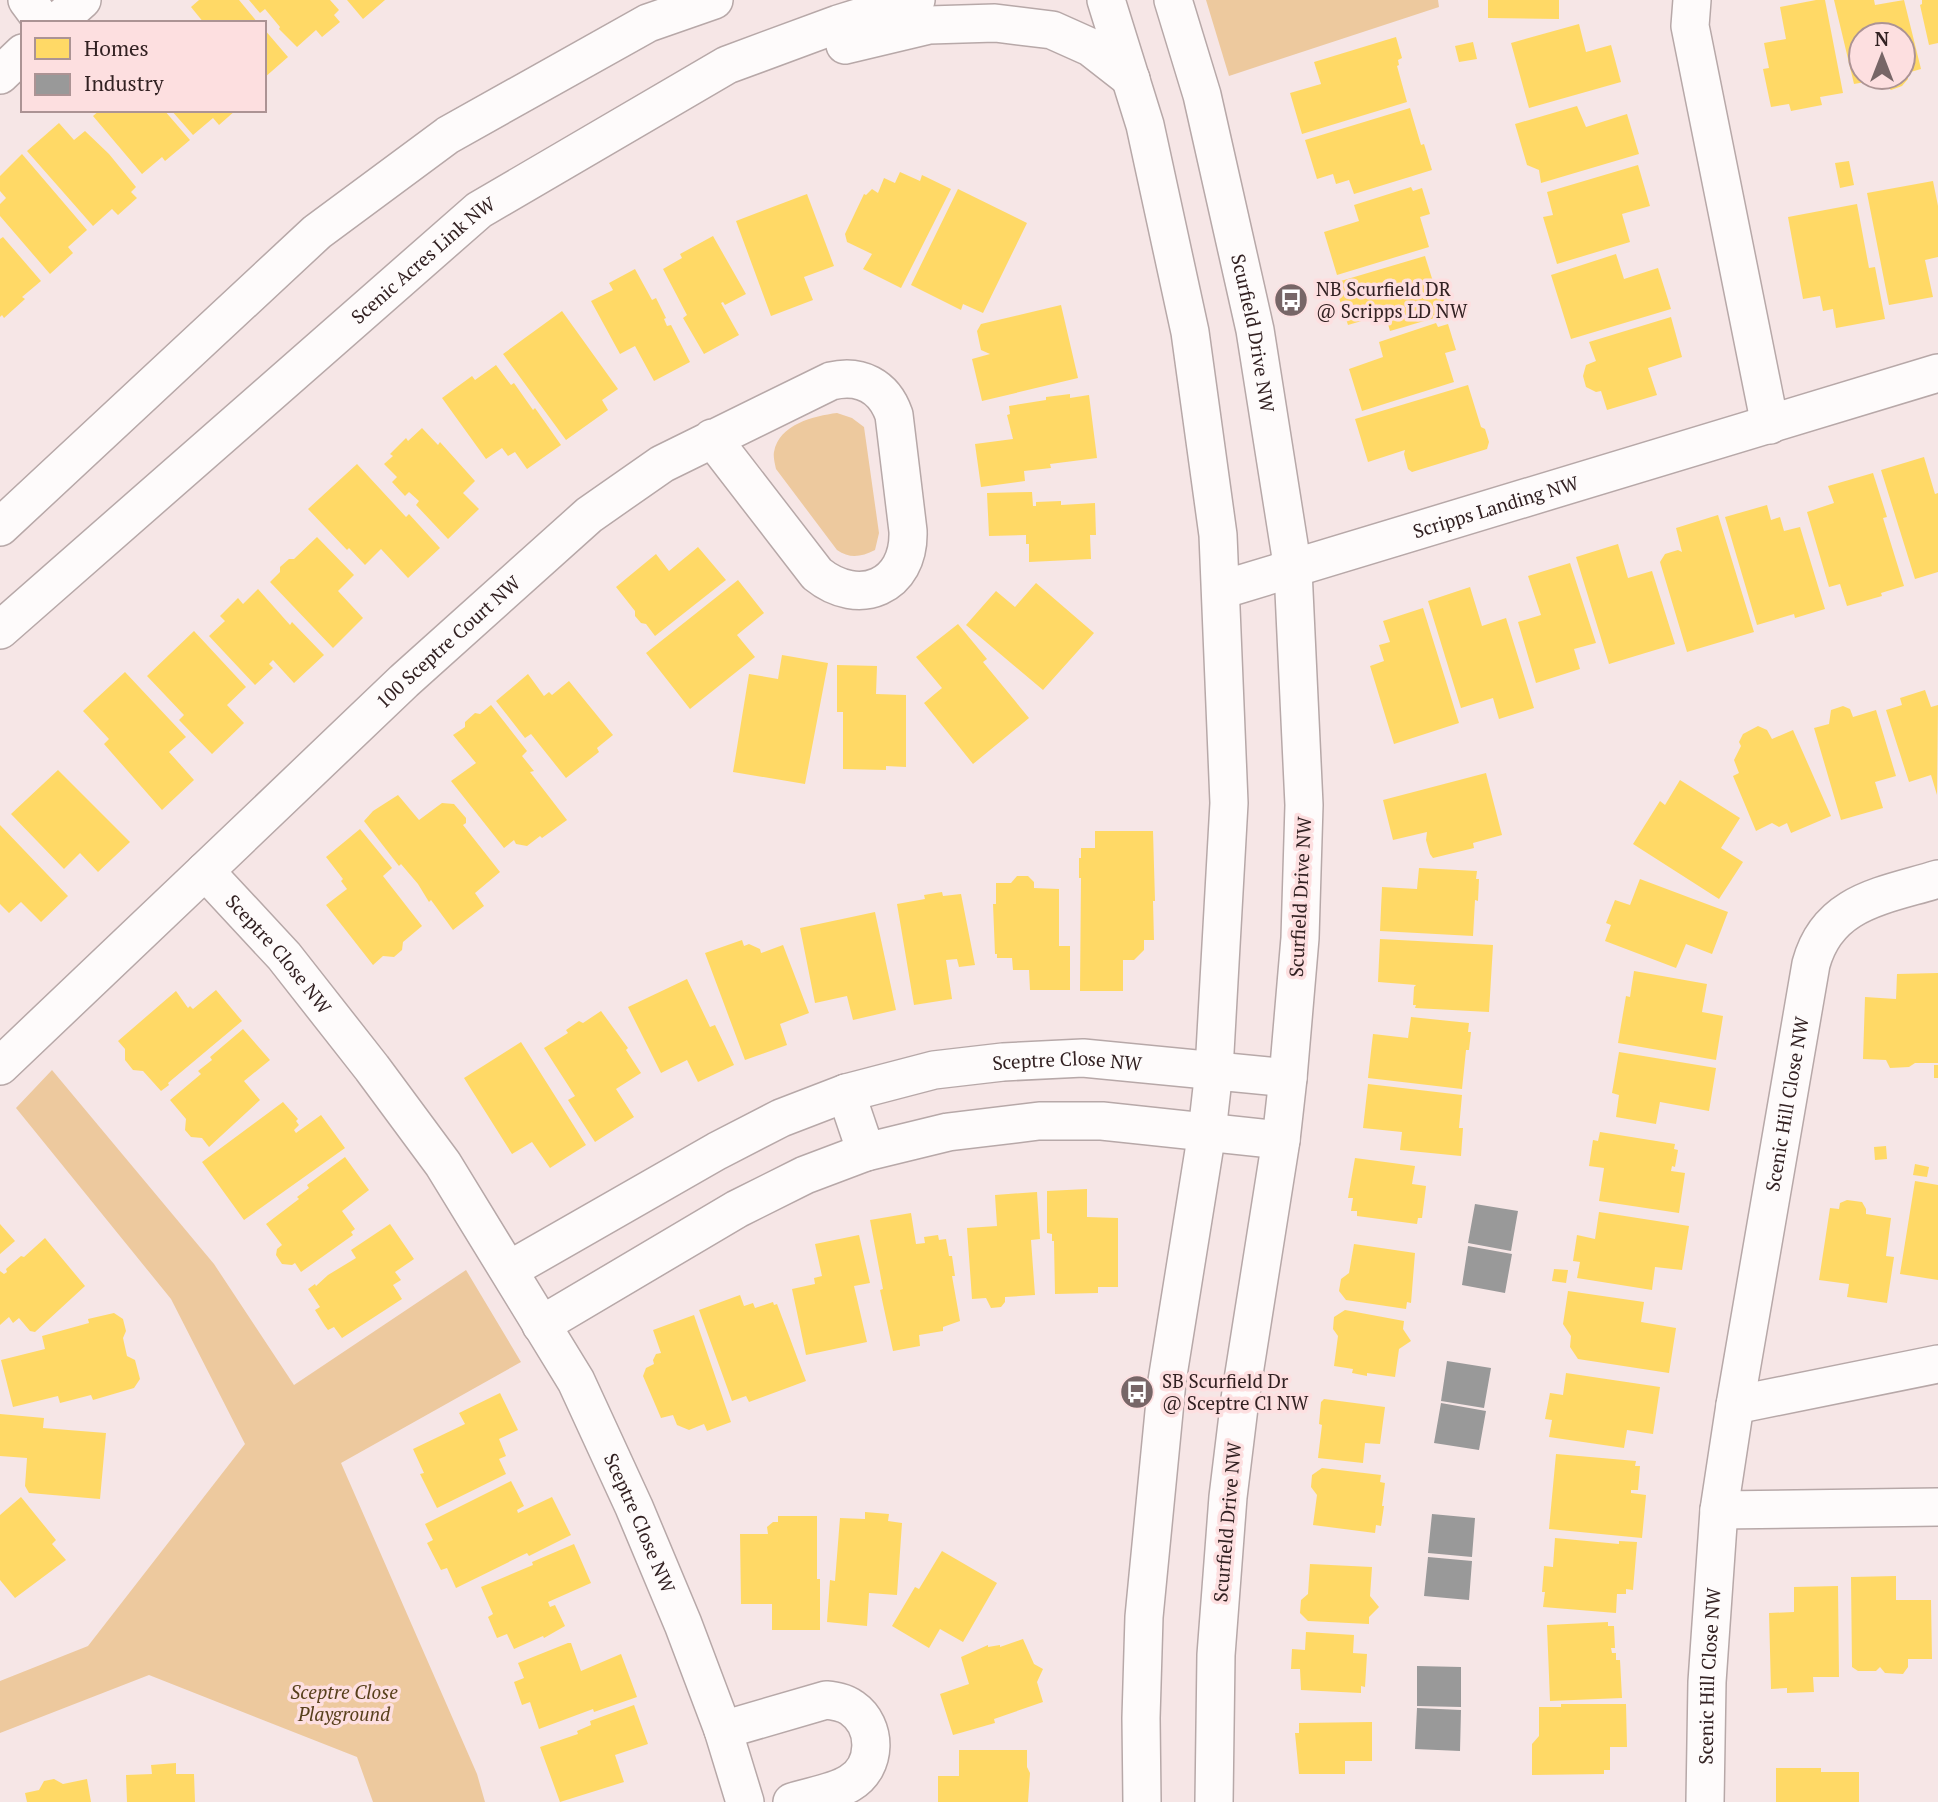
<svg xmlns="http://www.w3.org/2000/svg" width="1938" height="1802" viewBox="0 0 1938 1802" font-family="'PT Serif',serif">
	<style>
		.green { fill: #edc99e }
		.homes { fill: #ffd966; fill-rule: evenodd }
		.industry { fill: #999 }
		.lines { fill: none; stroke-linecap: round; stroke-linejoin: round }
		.minor-casing { stroke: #b7a8a8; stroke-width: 40 }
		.minor { stroke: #fefbfb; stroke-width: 37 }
		.labels { text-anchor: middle; stroke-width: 7; stroke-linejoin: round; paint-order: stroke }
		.street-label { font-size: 19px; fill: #322122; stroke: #fddfe0 }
		.poi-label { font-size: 19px; fill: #322122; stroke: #fddfe0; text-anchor: start }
		.park-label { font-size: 19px; font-style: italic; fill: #573f1b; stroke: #fddfe0 }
	</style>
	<rect width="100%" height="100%" fill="#f6e6e6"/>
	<path class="green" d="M1206,0H1438L1439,7L1229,76Z
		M837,413L852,418L864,427L879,533L875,550C861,557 850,559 837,550L776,469C775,464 773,457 774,452C779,424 814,416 837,413Z
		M52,1070L214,1264L294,1385L466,1270L521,1362L341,1463L477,1774L485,1802H373L357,1757L149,1675L0,1733V1681L88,1646L245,1444L171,1299L16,1108Z"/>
	<path class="homes" d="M199,0H239L258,23H204L191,7Z
		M249,0H330L339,10L334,15L340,22L322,37L316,30L297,47L279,29L280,27L265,9L260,13Z
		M347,0H385L363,19Z
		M1488,0H1559V19L1488,18Z
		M1816,0H1825L1843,93L1820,97L1822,105L1791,111L1789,104L1771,107L1763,69L1769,68L1764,43L1786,39L1780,7Z
		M1834,0H1874L1875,5L1904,0L1921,69L1907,73L1908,79L1902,86L1891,90L1883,83L1882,79L1854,84ZM1861,35H1903V77H1861Z
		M1922,0H1938V43L1929,45L1920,5L1922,4Z
		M1579,24L1586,52L1611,45L1621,82L1529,108L1511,43Z
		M264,29L288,57L264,78Z
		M1396,37L1402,58L1398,60L1399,65L1397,66L1407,102L1302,134L1290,93L1321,84L1314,62Z
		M1473,42L1477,59L1459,62L1455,46Z
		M1577,106L1586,127L1627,114L1639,154L1541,183L1539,170L1527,165L1515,124Z
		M1410,108L1421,145L1424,144L1432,170L1354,194L1349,180L1336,184L1333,174L1317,179L1305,140Z
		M100,110H164L190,140L165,161L162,157L142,174L93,116Z
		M171,110H236L219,125L213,118L193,135Z
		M59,123L74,140L85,131L109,154L136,187L131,192L137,198L118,215L112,209L93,226L27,151Z
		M22,154L87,230L68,247L73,253L50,274L0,216V204L6,198L0,191V176Z
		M1849,161L1854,185L1840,188L1835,163Z
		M1638,165L1650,206L1622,214L1630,242L1557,264L1543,217L1553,215L1547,192Z
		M900,172L920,181L922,175L951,189L901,288L863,269L872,254L847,242L845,234L864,194L866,195L872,189L878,193L884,178L895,183Z
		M1933,181L1938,206V257L1925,260L1933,297L1889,305L1867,193Z
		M1411,187L1413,191L1422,188L1430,214L1420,217L1429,247L1337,275L1324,232L1359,221L1354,205Z
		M958,189L1027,223L983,313L963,304L961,310L911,285Z
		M807,194L834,266L804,277L813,300L771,316L736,221Z
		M1857,204L1869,268L1875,267L1885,319L1836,328L1833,309L1823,311L1820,296L1803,299L1788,217Z
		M713,236L746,294L725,305L723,302L721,303L739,335L704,354L683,318L687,315L663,269L682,258L680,254Z
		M3,237L41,281L22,297L25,299L4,318L2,315L0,317V239Z
		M1616,254L1624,279L1658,268L1671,309L1571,339L1551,275Z
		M1425,256L1435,288L1440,287L1448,314L1390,331L1385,314L1348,325L1334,283Z
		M635,269L652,300L656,298L666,318L664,319L667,326L671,325L690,362L654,381L635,346L620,354L591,301L613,290L609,283Z
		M1061,305L1078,378L982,401L972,359L990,354L981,350L977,331L981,324Z
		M562,311L618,389L602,400L608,410L566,440L503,354Z
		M1671,317L1682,357L1648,368L1657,395L1607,410L1601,391L1596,392L1586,387L1583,376L1586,365L1596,361L1589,342Z
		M1436,323L1438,327L1448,324L1456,350L1445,353L1454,382L1362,411L1349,369L1383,357L1379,342Z
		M496,365L511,385L514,383L533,410L535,408L561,445L527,469L515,452L508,456L502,448L486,459L442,398L472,376L475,380Z
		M1468,385L1481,427L1485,429L1489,442L1487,449L1412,472L1408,469L1404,454L1405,450L1368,462L1355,419Z
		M1070,394V398L1089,395L1097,458L1050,464L1051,468L1024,471L1025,481L981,487L975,444L1013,439L1007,415L1010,414L1009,406L1046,400V397Z
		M422,428L438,445L440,442L475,481L463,493L479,509L448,539L416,505L419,501L409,492L405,496L392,482L397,477L384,464L393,456L390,454L406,438L408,441Z
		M1924,457L1935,494L1938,493V572L1915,579L1881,470Z
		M357,464L406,517L409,514L440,548L408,578L381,549L365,565L349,548L347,550L308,509Z
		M1873,473L1887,517L1883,518L1904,586L1881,593L1882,596L1847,606L1840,584L1829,587L1807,512L1834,503L1828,486Z
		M1032,492L1033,506H1036V502L1061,501V505L1095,503L1096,535H1090L1091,559L1029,562V544H1026V535L989,536L987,493Z
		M1767,505L1771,520L1780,517L1784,531L1800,527L1825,609L1795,618L1794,614L1757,625L1725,517Z
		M1718,515L1754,632L1687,652L1660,562L1665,554L1678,550L1682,552L1676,528Z
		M317,537L354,575L338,591L363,618L333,648L270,582L280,572V567L289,559H294Z
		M1618,544L1628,578L1652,571L1675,644L1609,664L1576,557Z
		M698,547L726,580L655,636L646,624L641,623L635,616V611L616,587L656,554L669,571Z
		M1570,563L1596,643L1574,649L1580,669L1536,683L1518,622L1541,615L1528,576Z
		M738,580L764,613L737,635L755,657L690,709L646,653Z
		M1036,583L1094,633L1043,690L966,625L996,591L1015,607Z
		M1470,587L1482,626L1506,618L1534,708L1499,719L1493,698L1461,708L1428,601Z
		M258,589L290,625L292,622L324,655L294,683L273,660L269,664L273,668L255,685L209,636L225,621L220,616L238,598L243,604Z
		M1423,608L1459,723L1394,744L1370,666L1384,661L1379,645L1390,642L1383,621Z
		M958,624L987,659L983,662L1029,718L973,764L924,703L942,688L916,657Z
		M194,631L246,687L227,705L244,723L212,754L179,720L184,715L147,676Z
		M782,655L828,663L805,784L733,772L749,674L778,679Z
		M837,665L877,666L876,694L906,695V767L886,766V770L843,769V712H837Z
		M125,672L186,737L169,752L194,780L162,810L104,744L109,739L83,711Z
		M528,674L544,696L549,692L552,695L569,681L613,735L597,748L599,752L566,778L531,734L525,738L496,701Z
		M1925,690L1931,707L1938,705L1937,795L1931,775L1909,782L1886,710L1902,705L1900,698Z
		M491,705L527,751L522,756L534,771L530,772L567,820L542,838L540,836L527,846L516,844L514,840L504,848L451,781L476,763L453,735L465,727V722L475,713L480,714Z
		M1843,706L1850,709L1853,717L1876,710L1896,776L1875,782L1883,808L1841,820L1814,728L1829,724L1831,710Z
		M1758,726L1767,730L1772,739L1793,730L1831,816L1791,833L1787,823L1779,827L1772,823L1756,831L1733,776L1739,773L1734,760L1741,746L1739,742L1743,734Z
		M58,770L130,842L98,872L80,853L64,869L11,814Z
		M1486,773L1502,835L1473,843L1474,848L1433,858L1430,854L1426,840L1427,832L1393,840L1383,800Z
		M1680,780L1740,818L1721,848L1743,862L1719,899L1633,844L1660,801L1665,805Z
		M398,795L419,820L442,803L454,804L466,818V823L463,825L500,872L475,893L484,906L453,930L431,900L429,902L418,884L401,864L399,866L364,821L373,811Z
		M0,825L68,896L41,922L21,902L9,913L0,904Z
		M360,829L392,868L383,876L422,926L403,942L402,950L394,957L383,956L373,965L326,905L347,889L341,881L343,879L326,857Z
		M1095,831H1153L1155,901H1153L1154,940H1144V950L1134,960H1123V991H1080L1081,878H1079V858H1081V848H1095Z
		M1419,868L1477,871L1476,879H1479L1478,901L1475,900L1473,936L1380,931L1382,887L1417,889Z
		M1017,876H1028L1034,882V888L1059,889V946H1070V990H1030L1029,970H1013L1012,958H997V954H995L993,904H996V883H1011Z
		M1640,879L1728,912L1712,954L1686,944L1676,968L1605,941L1611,925L1606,923L1615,900L1630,905Z
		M942,892L943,896L961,894L975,965L959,967L957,959L946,960L952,999L914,1005L897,904L925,899L924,895Z
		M875,912L896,1010L853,1020L847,996L815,1003L800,928Z
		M1380,939L1493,945L1489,1012L1415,1008L1416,1005H1413L1414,987L1416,985L1378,982Z
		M742,940L744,946L749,944L760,949L761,953L783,945L809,1013L780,1024L787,1045L745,1060L705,953Z
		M1634,971L1707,984L1702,1012L1723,1016L1716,1060L1618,1043L1626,996L1630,997Z
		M1938,973V1063H1915L1909,1067L1890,1068L1886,1060L1863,1059L1865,997L1896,999L1897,974Z
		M687,979L710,1027L715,1025L734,1065L698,1082L687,1060L661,1073L628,1007Z
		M216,990L242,1021L168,1083L169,1085L161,1091L143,1071L133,1070L125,1060V1049L118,1041L176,991L188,1008L190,1006L193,1009Z
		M601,1011L628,1048L626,1050L641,1073L616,1089L634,1117L595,1142L568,1100L575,1096L544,1048L568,1033L566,1030L579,1021L583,1023Z
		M1411,1017L1469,1023L1468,1032H1471L1469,1050H1466L1462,1089L1368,1078L1373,1034L1408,1038Z
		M243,1029L270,1060L244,1081L260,1100L209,1147L202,1138L191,1137L185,1130L186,1119L170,1100L201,1074L198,1071L212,1060L210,1057Z
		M521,1042L586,1145L550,1168L532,1142L512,1154L464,1078Z
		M1619,1052L1716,1068L1709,1111L1660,1102L1656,1124L1616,1117L1619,1095L1612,1093Z
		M1934,1065H1938V1078H1934Z
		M1368,1084L1462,1095L1459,1128H1463L1461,1156L1400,1150L1402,1132L1363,1128Z
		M283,1102L298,1119L296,1121L299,1125L294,1130L296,1133L321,1115L345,1148L244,1220L202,1162Z
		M1600,1132L1675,1144L1674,1149L1678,1150L1675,1167L1672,1166L1671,1171L1685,1173L1679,1213L1599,1201L1604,1168L1589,1166L1593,1140L1598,1141Z
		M1886,1146L1887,1159L1875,1160L1874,1147Z
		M345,1157L369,1190L342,1211L355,1229L351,1232L353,1235L301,1272L295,1263L292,1265L282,1264L276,1255L277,1249L282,1245L266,1224L299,1199L297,1197L309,1188L307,1185Z
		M1355,1158L1415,1166L1412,1184L1426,1186L1422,1218H1418L1417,1224L1357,1216V1211H1351L1353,1198H1348Z
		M1915,1164L1929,1167L1927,1177L1913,1175Z
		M1915,1181L1938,1185V1280L1900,1274Z
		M1087,1189V1217L1118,1218V1287H1098V1293L1055,1294L1054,1241H1052V1234L1047,1233V1191Z
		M1037,1192L1040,1239L1031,1240L1035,1295L1005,1297V1302L1001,1307L991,1308L986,1298L972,1299L967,1228L997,1226L995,1195Z
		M1847,1200L1862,1202L1866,1209V1214L1891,1218L1886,1256L1894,1257L1887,1303L1847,1297L1849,1284L1819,1280L1830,1208L1839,1209L1840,1203Z
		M1599,1212L1689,1226L1682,1270L1655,1267L1652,1290L1577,1278L1580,1262L1573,1261L1577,1235L1595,1239Z
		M911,1213L916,1244L925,1243L924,1237L938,1235L939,1240L946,1239L949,1256H952L955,1276H952L960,1321L943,1327V1331L919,1335L920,1346L893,1351L880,1290L883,1289L870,1220Z
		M0,1224L15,1241L0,1254Z
		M390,1224L414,1259L395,1272L401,1280L393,1285L402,1299L342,1338L334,1327L328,1330L325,1326L315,1310L320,1307L308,1289L315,1284L316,1286L328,1275L356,1258L351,1250Z
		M859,1235L870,1283L854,1286L867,1342L806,1355L792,1289L815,1284L814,1278L822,1276L815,1244Z
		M45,1238L85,1286L35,1332L30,1331L19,1318L13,1323L9,1317L0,1325V1271L4,1274L7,1272L6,1269L21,1256L24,1257Z
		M1354,1244L1415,1253L1411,1303L1407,1302L1406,1309L1346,1300L1339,1291L1341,1279L1349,1273Z
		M1554,1269L1568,1270L1566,1283L1552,1281Z
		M1568,1291L1644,1302L1641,1322L1676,1328L1669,1373L1578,1359L1570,1347L1571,1336L1563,1324Z
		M740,1295L744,1306L753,1303L755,1308L773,1302L774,1305L777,1304L806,1381L749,1402L746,1396L732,1401L699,1310Z
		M1345,1310L1404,1321L1403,1329L1411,1341L1399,1349L1395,1377L1367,1373V1376L1352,1373L1353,1369L1334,1366L1338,1336L1333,1329L1334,1317Z
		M114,1313L123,1319L126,1331L123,1338L127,1356L135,1360L140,1379L134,1388L93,1400L91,1395L60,1403L58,1396L13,1407L1,1360L45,1349L42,1336L89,1323L88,1319Z
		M694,1315L731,1422L707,1431L704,1424L689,1430L677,1425L673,1415L661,1418L643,1376L646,1368L654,1364L653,1360L656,1354L661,1353L653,1330Z
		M1566,1373L1660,1387L1653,1434L1627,1430L1624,1448L1549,1437L1552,1420L1545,1419L1550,1393L1563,1395Z
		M500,1393L518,1430L499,1439L506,1456L499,1459L506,1474L437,1508L420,1474L424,1473L413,1449L465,1424L459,1413Z
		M1324,1399L1385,1407L1380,1444L1365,1443L1363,1463L1318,1458L1322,1425L1319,1424L1321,1402Z
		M0,1414L44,1418L43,1428L106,1433L100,1499L29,1493L25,1486L27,1458L0,1456Z
		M1556,1454L1636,1461L1635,1466H1640L1638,1490H1631V1493L1646,1495L1642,1538L1549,1529Z
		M1322,1468L1381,1475L1380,1482L1385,1483L1382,1506H1384L1381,1526L1376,1525L1375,1533L1313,1525L1317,1495L1311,1487L1312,1475Z
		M511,1481L524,1506L517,1510L518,1513L552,1497L571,1535L529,1556L527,1553L456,1588L447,1568L441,1570L427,1543L433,1540L425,1524Z
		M21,1497L56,1540L52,1544L66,1560L15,1598L0,1580V1515Z
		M865,1512L889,1514L888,1521L902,1523L897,1595L869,1593L867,1626L827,1622L830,1580L835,1581L840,1518L865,1519Z
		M778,1516H817V1579H820V1630H772V1604H741L740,1534H768L767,1527L773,1522H778Z
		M1555,1538L1619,1544V1541L1637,1542L1633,1590L1626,1589V1594H1617L1616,1613L1543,1607L1545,1592H1542L1544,1566L1553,1567Z
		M574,1544L591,1583L548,1602L550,1607L555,1605L565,1626L544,1638L543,1636L514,1649L507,1634L497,1638L488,1617L493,1614L481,1587L533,1565L532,1562Z
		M942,1551L997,1583L963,1642L940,1629L929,1648L892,1626L915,1587L919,1589Z
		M1310,1564L1372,1567L1370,1596L1379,1607L1369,1617V1624L1308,1621L1300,1613L1301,1600L1308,1594Z
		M1896,1576V1600H1931L1932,1659H1908V1667L1903,1674L1885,1673L1880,1667L1876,1671H1858L1852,1667L1851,1577Z
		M1838,1586L1839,1677H1813L1814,1692L1787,1693V1688L1771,1689L1769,1613L1794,1612V1587Z
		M1608,1622V1626H1614L1615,1648H1611L1612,1653H1616V1660H1620L1622,1698L1550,1701L1547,1625Z
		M1306,1632L1354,1635L1353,1653L1367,1654L1365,1687L1361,1686V1693L1301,1690L1300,1669H1291L1292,1649L1305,1650Z
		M1023,1639L1034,1664L1043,1669L1037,1682L1043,1702L994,1719L995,1723L953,1735L940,1694L969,1684L961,1657L988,1645V1647L1000,1645V1647Z
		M568,1643H571L581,1671L621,1654L637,1697L594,1712L593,1709L539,1729L530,1702L522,1705L514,1682L524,1678L518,1663Z
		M1561,1704H1626L1627,1747H1610V1770H1604V1774L1532,1775V1744L1539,1736V1707H1561Z
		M634,1705L648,1744L615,1755L624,1782L560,1802L540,1747L578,1734L577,1731L591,1725L590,1721Z
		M1372,1722V1761H1345V1774H1299L1295,1733H1299V1723Z
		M959,1750H1027V1767L1030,1773L1028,1802H938V1776H959Z
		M176,1763V1774H194L195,1802H127L126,1775L152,1774L151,1765Z
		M1776,1768H1821V1772H1859V1802H1776Z
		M54,1779L63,1784L87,1779L91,1802H27L25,1793L39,1790L44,1781Z"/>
	<path class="industry" d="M1475,1204L1518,1211L1511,1251L1468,1243Z
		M1468,1246L1512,1254L1505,1293L1462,1285Z
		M1447,1361L1491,1368L1484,1408L1441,1401Z
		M1441,1403L1486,1411L1479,1450L1434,1443Z
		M1432,1514L1475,1518L1472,1557L1428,1553Z
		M1428,1557L1472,1561L1469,1600L1424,1596Z
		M1417,1666L1461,1667V1707L1417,1706Z
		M1417,1708L1461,1710L1460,1751L1415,1749Z"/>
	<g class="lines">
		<g class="minor-casing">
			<g id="minor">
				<path d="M27,0L44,23"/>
				<path d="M1106,0L1145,125L1190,332L1218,535L1229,803L1214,1070L1207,1132L1167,1381L1144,1617L1141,1718L1142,1802"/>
				<path id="s1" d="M1173,0L1202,95L1255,330L1293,570L1304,805L1300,938L1288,1078L1281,1140L1240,1399L1228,1497L1216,1655L1214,1802"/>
				<path d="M1692,0L1690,26L1770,425"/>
				<path d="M56,23L82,0"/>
				<path d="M845,45L929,25L995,23L1052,30L1090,47L1131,79"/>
				<path d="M0,75L23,53"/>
				<path d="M0,527L317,232L448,135L648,23L714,0"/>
				<path id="s2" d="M1221,590L1938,373"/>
				<path id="s3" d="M0,630L479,210L727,65L838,24L916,0"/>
				<path id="s4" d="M205,871L404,681L589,515L662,464L831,381C860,374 884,386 894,415L908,531C910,587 859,608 817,574L712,438"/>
				<path id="s5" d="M0,1066L205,871L284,956L372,1068L443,1164L576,1381L634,1507L683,1624L723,1730L745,1802"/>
				<path d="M846,1093L866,1152"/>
				<path id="s6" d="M509,1270L717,1151L781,1118L846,1093L934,1070L1003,1062L1083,1058L1288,1078"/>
				<path d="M541,1325L737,1209L805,1175L866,1152L948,1132L1039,1121H1102L1281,1140"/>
				<path d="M1735,1405L1938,1364"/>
				<path d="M1719,1510L1938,1507"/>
				<path d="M723,1730L826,1700C835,1701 844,1702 852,1708C878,1726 877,1767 850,1783C834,1793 810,1796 792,1802"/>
				<path id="s7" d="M1705,1802L1707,1682L1719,1510L1735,1405L1811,964C1828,901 1883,896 1938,879"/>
			</g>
		</g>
		<use href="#minor" class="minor"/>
	</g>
	<defs>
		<g id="bus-disc" transform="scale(1.75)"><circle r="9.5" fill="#776667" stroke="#fddfe0"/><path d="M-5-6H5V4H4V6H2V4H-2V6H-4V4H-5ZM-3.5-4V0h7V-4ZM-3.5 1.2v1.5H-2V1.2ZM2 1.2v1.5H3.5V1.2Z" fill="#fff"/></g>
	</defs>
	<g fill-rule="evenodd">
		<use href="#bus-disc" x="1291" y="300"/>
		<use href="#bus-disc" x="1137" y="1392"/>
	</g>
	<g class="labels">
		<g class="street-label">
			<text dy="7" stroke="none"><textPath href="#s3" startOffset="562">Scenic Acres Link NW</textPath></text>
			<text dy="7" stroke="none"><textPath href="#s1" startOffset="343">Scurfield Drive NW</textPath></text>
			<text dy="7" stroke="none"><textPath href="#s2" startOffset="287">Scripps Landing NW</textPath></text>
			<text dy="7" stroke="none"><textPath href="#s4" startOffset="334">100 Sceptre Court NW</textPath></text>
			<text transform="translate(1300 897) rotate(-87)" y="7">Scurfield Drive NW</text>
			<text dy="7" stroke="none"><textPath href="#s5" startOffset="394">Sceptre Close NW</textPath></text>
			<text dy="7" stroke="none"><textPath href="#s6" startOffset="606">Sceptre Close NW</textPath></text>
			<text dy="7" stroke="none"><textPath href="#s7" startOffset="704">Scenic Hill Close NW</textPath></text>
			<text transform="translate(1227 1522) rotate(-85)" y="7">Scurfield Drive NW</text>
			<text dy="7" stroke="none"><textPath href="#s5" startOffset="1071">Sceptre Close NW</textPath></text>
			<text dy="7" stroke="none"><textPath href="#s7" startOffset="126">Scenic Hill Close NW</textPath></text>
		</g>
		<g class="poi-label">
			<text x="1316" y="296">NB Scurfield DR<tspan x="1316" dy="22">@ Scripps LD NW</tspan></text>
			<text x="1162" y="1388">SB Scurfield Dr<tspan x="1162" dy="22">@ Sceptre Cl NW</tspan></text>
		</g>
		<g class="park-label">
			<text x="344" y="1699">Sceptre Close<tspan x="344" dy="22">Playground</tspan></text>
		</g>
	</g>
	<rect x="21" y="21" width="245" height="91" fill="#fddfe0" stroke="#ac9394" stroke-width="2"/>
	<rect x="35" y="38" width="35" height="21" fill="#ffd966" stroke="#ac9394" stroke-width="2"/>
	<text x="84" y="56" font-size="21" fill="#322122">Homes</text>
	<rect x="35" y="74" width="35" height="21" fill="#999999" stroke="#ac9394" stroke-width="2"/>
	<text x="84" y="91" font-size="21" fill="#322122">Industry</text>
	<g transform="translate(1882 56)"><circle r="33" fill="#fddfe0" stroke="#ac9394" stroke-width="2"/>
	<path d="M0-5L12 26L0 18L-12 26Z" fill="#776667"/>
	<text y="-10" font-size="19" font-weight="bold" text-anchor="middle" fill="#322122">N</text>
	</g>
</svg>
